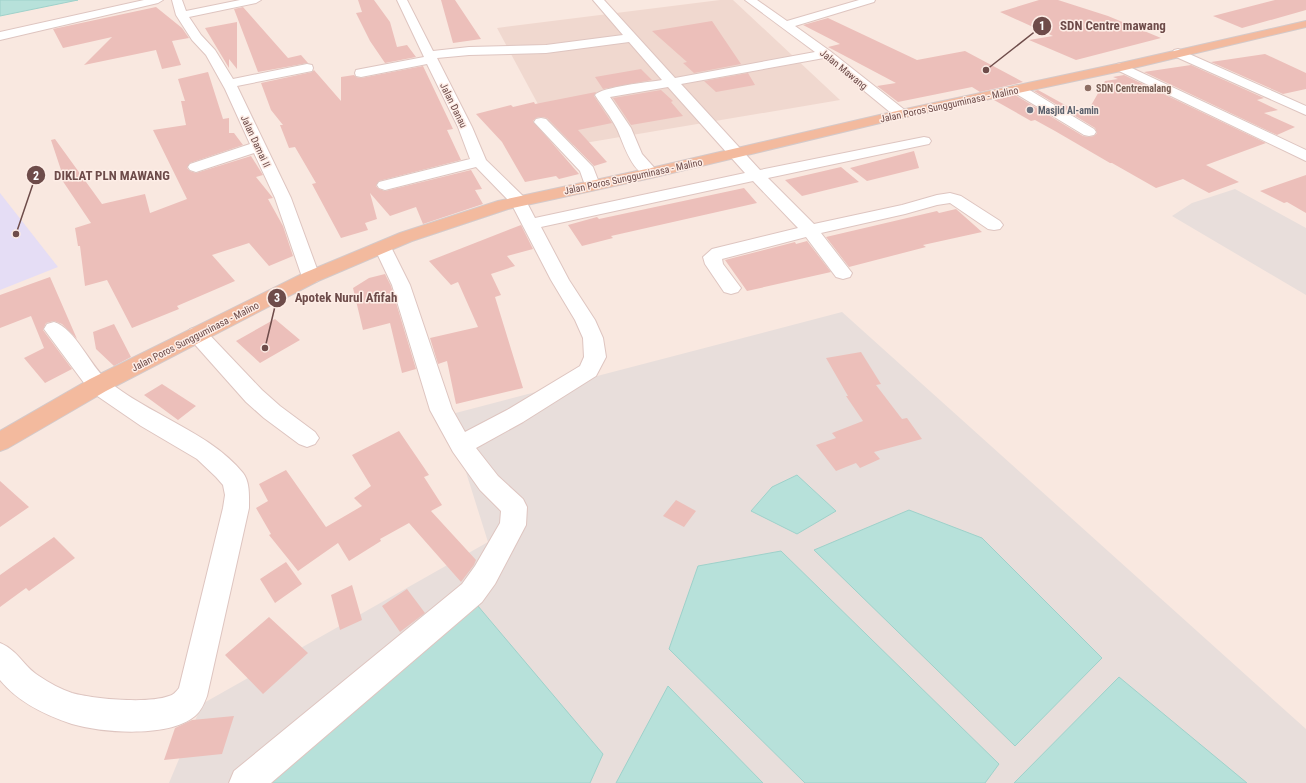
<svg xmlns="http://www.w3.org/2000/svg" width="1306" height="783" viewBox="0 0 1306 783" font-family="'Roboto Condensed',sans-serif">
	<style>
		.residential { fill: #f0d8cf }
		.industrial { fill: #e8dedb }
		.education { fill: #e5ddf5 }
		.water { fill: #b7e1da; stroke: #9ed1ca }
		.building { fill: #ecbfba }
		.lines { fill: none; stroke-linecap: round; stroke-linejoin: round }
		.minor-casing { stroke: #dec5c0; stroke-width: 2 }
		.major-casing { stroke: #d4c9c9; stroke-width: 2 }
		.minor { fill: #fff; fill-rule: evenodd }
		.major { fill: #f3ba9e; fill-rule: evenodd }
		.education-dot { fill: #8d6e63; stroke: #fdede6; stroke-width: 1.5 }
		.worship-dot { fill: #6b7280; stroke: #fdede6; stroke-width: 1.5 }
		.labels { text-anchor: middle; stroke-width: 3; stroke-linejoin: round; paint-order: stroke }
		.far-street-label { font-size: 10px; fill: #6e4c4a; stroke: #fdede6 }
		.far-education-label { font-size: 10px; font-weight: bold; fill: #785e54; stroke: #fdede6; text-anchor: start }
		.far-worship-label { font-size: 10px; font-weight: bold; fill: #5b616d; stroke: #fdede6; text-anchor: start }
		.leader { fill: none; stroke: #6e4c4a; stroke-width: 1.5 }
		.callout-dot { fill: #6e4c4a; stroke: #fdede6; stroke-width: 1.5 }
		.mark-label { font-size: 12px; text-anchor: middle; font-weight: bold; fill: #fff }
		.callout-label { font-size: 13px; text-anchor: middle; font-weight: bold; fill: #6e4c4a; stroke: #fdede6; stroke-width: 3; stroke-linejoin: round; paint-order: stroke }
	</style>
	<rect width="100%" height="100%" fill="#f9e8e0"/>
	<path class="residential" d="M720,0H733L840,100L561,147L497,28Z"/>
	<path class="industrial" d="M1235,189L1306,228V295L1172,216L1192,203Z
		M842,312L1306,729V783H169L202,704L488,542L448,415Z"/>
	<path class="education" d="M0,193L58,267L0,290Z"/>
	<path class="water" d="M0,0H78L0,16Z
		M797,475L836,511L797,534L751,511L772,487Z
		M909,510L982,538L1102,658L1015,746L814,550Z
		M781,551L999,764L985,783H805L669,649L698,566Z
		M472,599L603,754L590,783H257Z
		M1119,677L1247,783H1014Z
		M668,686L763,783H616Z"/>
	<path class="building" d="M358,0H374L390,22L397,47L407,45L416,57L385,63L370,41L356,13L362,12Z
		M441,0H455L481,39L453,43Z
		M1039,0H1058L1108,16L1161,38L1076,60L1029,40L1053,36L1000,12Z
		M1275,0H1306V10L1242,28L1213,16Z
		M156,7L182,28L189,38L172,41L181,65L162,69L156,50L84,65L112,37L63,48L53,29Z
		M243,7L288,58L301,55L308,63L258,72L234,9Z
		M828,18L917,60L965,51L1023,82L980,92L972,87L898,102L877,86L896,83L828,47L840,44L803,25Z
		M712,21L741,64L694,73L683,63L687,62L652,31Z
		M237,22V69L229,59V68L205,28Z
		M1265,54L1306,73V89L1283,94L1211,62Z
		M1191,65L1264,98L1257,100L1278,110L1264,113L1295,127L1277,135L1144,72Z
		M423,66L453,129L447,130L461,160L379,181L376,186L379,189L385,191L471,170L482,189L475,190L483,204L423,224L416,207L390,216L370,193L377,219L365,223L368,230L341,238L312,184L316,183L295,147L289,148L280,125H283L271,110L261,83L312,72L314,70L341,101V77L354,75L356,77L361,78Z
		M641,69L652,80L603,89L595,77Z
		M208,72L223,119L229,118V133H234L243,145L190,163L187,168L190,171L196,173L251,156L263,175L256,177L273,198L268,199L283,226L293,256L269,266L249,243L212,255L235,281L177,306L179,309L132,328L107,280L85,286L80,246H78L75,228L91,223L60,177L63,176L51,140L55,139L102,204L145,194L150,213L187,199L153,130L186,125L181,101H185L178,79Z
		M748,73L755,85L716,92L704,81Z
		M1124,75L1266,143L1206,165L1239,182L1209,193L1183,179L1156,188L1112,163H1110L1055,131L1035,120L1031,121L994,100L1015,95L1083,136L1089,137L1094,136L1097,133L1095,128L1034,91L1038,90L1085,116L1105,81L1118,79L1113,77Z
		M661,90L673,101L671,102L683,116L631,125L613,98Z
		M596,92L594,96L612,123L578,130L607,162L594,166L547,118L541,117L536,118L533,121L579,174L559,179L556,176L525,182L502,142L476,114L511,105L513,107L534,102L535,104Z
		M914,151L919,168L867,181L850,168Z
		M841,167L859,182L802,196L785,180Z
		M1306,175V213L1287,202L1284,203L1260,191Z
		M744,188L757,203L611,236L613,238L582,246L568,225L597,217L599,219Z
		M956,209L982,232L923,245L926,247L849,267L826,237L937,211L939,213Z
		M521,225L533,249L507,256L515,266L491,274L501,295L495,297L523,388L456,404L447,361L438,364L430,338L478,327L458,282L451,285L429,261Z
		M807,241L831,272L747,291L725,260L795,242L796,244Z
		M385,274L391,286L416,369L402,373L390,323L363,330L353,288L369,278Z
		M50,277L77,339L62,324L54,321L46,323L43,330L72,369L45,383L24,358L44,348L31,316L0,328V295Z
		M275,319L300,340L260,363L236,341Z
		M114,324L131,357L114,366L96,349L93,332Z
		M861,352L881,384L876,385L902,419L907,418L922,439L874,452L880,459L860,468L856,463L836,471L816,445L836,438L832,433L863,421L846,396H848L826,358Z
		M162,384L196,406L178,420L144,395Z
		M399,431L429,475L424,477L442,505L431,511L476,560L474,565L461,582L409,523L380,539L381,541L349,561L338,543L298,571L269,535L271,534L256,508L268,501L259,484L286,470L326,527L362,506L354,498L371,486L352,455Z
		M0,481L29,507L0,527Z
		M676,500L696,511L684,527L663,516Z
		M54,537L75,558L29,591L26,588L0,607V575Z
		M286,562L302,584L275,603L260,579Z
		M352,585L362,620L340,630L331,595Z
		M407,589L425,613L400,632L382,606Z
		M269,617L308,653L263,694L225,655Z
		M234,716L222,754L164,760L175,728L192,720Z"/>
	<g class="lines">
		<g class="minor-casing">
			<path id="minor" d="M144,0H163L158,3L0,40V32Z
				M172,0H182L186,11L240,0H261L256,3L189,17L201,35L215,50L233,79L307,64L312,65L313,68L312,71L237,86L291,198L320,277L318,281L311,283L304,281L302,277L275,198L254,153L196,172L190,170L188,167L190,164L250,144L225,89L206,55L192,40L176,15Z
				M397,0H407L433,51L469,47L546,45L623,35L593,0H604L675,78L815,52L745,0H757L787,21L859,0H875L874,2L795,26L830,51L906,111L908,114L906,117L901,118L896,117L824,58L681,84L760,170L924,137L929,138L931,141L929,144L924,145L768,178L814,224L902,205L937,195L950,193L961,196L1000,221L1003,225L1000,229L994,230L988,229L950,203L937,205L905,214L821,233L852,273L850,277L843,279L836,277L806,237L722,259L723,264L741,288L738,292L731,294L724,292L705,264L703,257L712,249L798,228L753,181L541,227L569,280L595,320L603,338L606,357L596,376L523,422L476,448L498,476L523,499L527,507L526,525L495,584L482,602L271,783H229L234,771L462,584L475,566L500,523L501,511L480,490L453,452L430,410L392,285L374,247L377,243L383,242L389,243L410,285L452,409L465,432L507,410L580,366L584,357L583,338L575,320L551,280L511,203L476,167L385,190L379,188L377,185L379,182L470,159L458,127L427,64L361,77L356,76L355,73L356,70L361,69L424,57ZM629,42L662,80C650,82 601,87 595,95C602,106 611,117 617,129C624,144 634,182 657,176L659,173L642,154L631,128L610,97L668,87L745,173L535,218L524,197L486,160L472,127L437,58L469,55L546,53Z
				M1178,49L1306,106V115L1174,56L1172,53L1174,50Z
				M1121,63L1306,150V161L1117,70L1115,67L1117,64Z
				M1018,85L1023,86L1094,129L1096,132L1094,135L1089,136L1084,135L1013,92L1011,89L1013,86Z
				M541,118L546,119L593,167L600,185L598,188L592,190L586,188L580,171L534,122L536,119Z
				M54,322C75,328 90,366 107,380C147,414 210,432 243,473C250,482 249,496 249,508L207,696C204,704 201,711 195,716C169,738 103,733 72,724C45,715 18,702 0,680V643C19,651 23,666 39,676C49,683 61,689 72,693C94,699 148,704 169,696C173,695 176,692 179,688L223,508L225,495L223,485L216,477L197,459L141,426L90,391L44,329L47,324Z
				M197,327L204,329L262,390L280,406L315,432L319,438L315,444L307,447L299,444L264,418L246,402L190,339L187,334L190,329Z"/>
		</g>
		<g class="major-casing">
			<path id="major" d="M1306,21V27L1121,71L901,118L651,178L508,209L412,241L318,281L106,391L8,448L0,451V431L90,379L304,273L400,233L498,201L651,168L901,110L1121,63Z"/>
		</g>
		<use href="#minor" class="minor"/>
		<use href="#major" class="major"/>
	</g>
	<circle class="education-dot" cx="1088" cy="88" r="4"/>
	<circle class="worship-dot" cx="1030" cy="110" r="4"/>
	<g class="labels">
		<g class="far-street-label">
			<text transform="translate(844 69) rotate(39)" y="4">Jalan Mawang</text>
			<text transform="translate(949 104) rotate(-12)" y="4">Jalan Poros Sungguminasa - Malino</text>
			<text transform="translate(454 105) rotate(64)" y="4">Jalan Danau</text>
			<text transform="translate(256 141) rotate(65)" y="4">Jalan Damai II</text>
			<text transform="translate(633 176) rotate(-12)" y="4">Jalan Poros Sungguminasa - Malino</text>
			<text transform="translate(195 336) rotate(-27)" y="4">Jalan Poros Sungguminasa - Malino</text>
		</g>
		<g class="far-education-label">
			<text x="1096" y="92">SDN Centremalang</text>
		</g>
		<g class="far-worship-label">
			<text x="1038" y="114">Masjid Al-amin</text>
		</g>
	</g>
	<path class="leader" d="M986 70L1042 26M16 234L36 175M265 348L277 298"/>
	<g class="callout-dot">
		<circle cx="986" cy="70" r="4"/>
		<circle cx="16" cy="234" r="4"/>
		<circle cx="265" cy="348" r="4"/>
		<circle cx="1042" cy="26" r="10"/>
		<circle cx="36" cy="175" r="10"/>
		<circle cx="277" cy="298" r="10"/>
	</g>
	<g class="mark-label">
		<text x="1042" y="30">1</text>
		<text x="36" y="180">2</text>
		<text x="277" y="302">3</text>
	</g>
	<g class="callout-label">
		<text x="1113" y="30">SDN Centre mawang</text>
		<text x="112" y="180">DIKLAT PLN MAWANG</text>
		<text x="346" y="302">Apotek Nurul Afifah</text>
	</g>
</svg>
